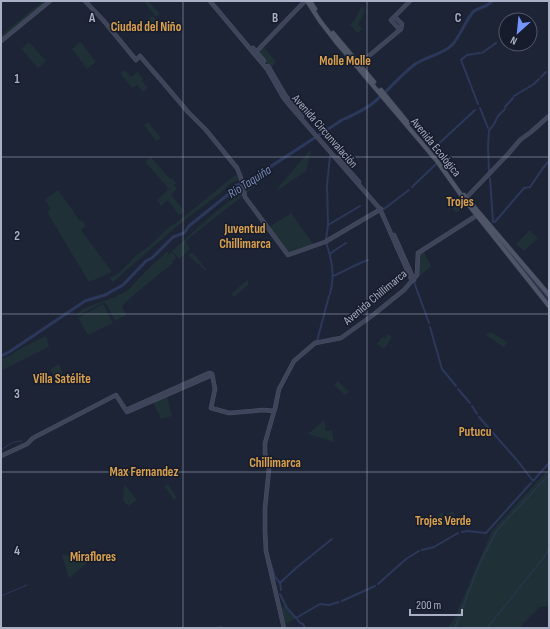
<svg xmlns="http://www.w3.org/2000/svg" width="550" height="629" viewBox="0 0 550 629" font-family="'Sofia Sans Condensed',sans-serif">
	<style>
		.green { fill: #1f3137 }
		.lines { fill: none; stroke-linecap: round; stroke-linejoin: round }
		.stream { stroke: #2c385b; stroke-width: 1 }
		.canal { stroke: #2c385b; stroke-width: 2 }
		.river { stroke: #2c385b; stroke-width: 3 }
		.secondary-casing { stroke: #4b5162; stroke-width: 4.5 }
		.primary-casing { stroke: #3a4050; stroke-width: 5 }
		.secondary { stroke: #3e445a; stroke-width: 3.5 }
		.primary { stroke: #4e5567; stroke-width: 4 }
		.grid { fill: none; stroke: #aab0c5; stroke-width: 1; stroke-opacity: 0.55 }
		.labels { text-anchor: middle; stroke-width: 3; stroke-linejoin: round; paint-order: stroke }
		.street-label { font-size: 12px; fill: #aab0c5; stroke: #161c2b }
		.neighbourhood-label { font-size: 13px; font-weight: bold; fill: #dba14e; stroke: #161c2b }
		.water-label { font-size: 13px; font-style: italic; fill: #7788b4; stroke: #161c2b }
		.grid-label { font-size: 13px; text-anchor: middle; font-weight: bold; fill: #aab0c5; stroke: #161c2b; stroke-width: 3; stroke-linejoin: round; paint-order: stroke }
	</style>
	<rect width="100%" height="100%" fill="#1d2436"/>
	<path class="green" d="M43,1H47L1,38V35Z
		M148,1L160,14L156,17L145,3Z
		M362,5L365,10L361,20L358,24L362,29L358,33L350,25L356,18Z
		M153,16L160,25L156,28L148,19Z
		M80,41L96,62L87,69L72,49Z
		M29,42L46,61L38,68L21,49Z
		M263,46L276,62L272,67H270L259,52Z
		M125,70L131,77L138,72L143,79L142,81L148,88L143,92L137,85L132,88L120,73Z
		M148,122L161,138L156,141L144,125Z
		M311,149L306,171L278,190L277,189Z
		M151,157L170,179L172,178L176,183L174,185L177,189L171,195L184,211L179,215L168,200L161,206L157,200L169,189L146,163V161Z
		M273,172L188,239L186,242L190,249L179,259L172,251L212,215L237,195Z
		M237,175L239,180C232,181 228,186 223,191L177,226L113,282L110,278L119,273L130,262L135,256L148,247L170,226L175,224L234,176Z
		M58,190L80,221L82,220L86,226L81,230L112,272L89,282L47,212L51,209L45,200Z
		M459,197L466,205L456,213L450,204Z
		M291,213L314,245L289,254L269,227Z
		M529,230L538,238L524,251L516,244L528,232Z
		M169,250L167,256L172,252L176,258L172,262L173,263L136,293L122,306L126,315L115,321L106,303H103L77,316V315L83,309L93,305L115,297L127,291L147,270Z
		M423,251L431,266L419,277V257L420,253Z
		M192,252L206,269V271L188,255Z
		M247,280L249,284L234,297L231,294Z
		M103,304L113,323L88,335L78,318Z
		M491,332L507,342L504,347L487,336V334Z
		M388,334L392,337L384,349L377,344L382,337L385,338Z
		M46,336L49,346L46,348L1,371V359L10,356L16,351Z
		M59,364L64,377L56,380L50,369Z
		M338,381L349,392L345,395L334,385Z
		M167,396L172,416L161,419L153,402Z
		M324,420L326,431L332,430L334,442L308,434Z
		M549,469V606L540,607L519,628H447L454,619L492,531Z
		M124,484L137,500L128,506L123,500Z
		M168,484L177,498L174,500L164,486Z
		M453,511L455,517L442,526L440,525L435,519L441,513L445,515Z
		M62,555L94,557L69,578Z
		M283,604L296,618L286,624L282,611Z"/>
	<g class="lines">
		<path class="stream" d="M1,450C8,445 13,441 22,441
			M1,596L27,585
			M455,628L479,565L497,530L549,475
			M487,628L545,556L549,549"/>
		<path class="canal" d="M482,53L496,43
			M541,77L546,72
			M514,96L534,84L539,79
			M478,104L461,60L467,55L480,53
			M505,107L513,98
			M480,108L488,128
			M489,130L488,146L489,171
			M489,131L494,124L498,116L505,109
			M320,134V135
			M433,149L475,110
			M490,178L493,222
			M412,187L436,164
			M384,209L409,190
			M495,222L524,188L530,187L543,168L549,161
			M328,225L360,206
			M326,239L328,225L327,185L330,156
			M326,242C332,260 335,275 330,294
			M503,245L549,299
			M330,254L335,250L346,243
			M333,276C345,271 356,264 368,260
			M414,282L429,323
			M430,327L442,369L456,386
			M317,341L329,296
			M458,389L470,403
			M472,406L477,414
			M276,411L279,395
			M479,417L516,459
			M268,460L270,469
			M517,460L533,481L549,463
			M462,532L468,531L486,533L531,483
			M422,550L434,547L458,533
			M270,561L275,577L280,583L281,590
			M280,583L296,568L332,539
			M378,584L406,559L419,551
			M280,594L287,608L296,618L320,604L329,605L339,602
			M342,601L375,586
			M297,619L300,623L303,624L305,628
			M219,628L221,627"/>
		<path class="river" d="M1,356L9,352L85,301L105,295L123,285L146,261L152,258L173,237L184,233L189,226L230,193L235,186L250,180L342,120C351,116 360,112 369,106C386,94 398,77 414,65C426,56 442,55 452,45C460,37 467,17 474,11C480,7 487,7 492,1"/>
		<g class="secondary-casing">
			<path id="secondary" d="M85,1L103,20L136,60L140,56L159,78
				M210,1L267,69L283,97L291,107L380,209L412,281
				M400,30L391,20L410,1
				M1,41L50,1
				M253,48L264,61
				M255,53L305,1
				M358,65L401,29L402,24L395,17
				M268,66L285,95L302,117
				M160,79L188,112L206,130L237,168L241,178L245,197L288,255L325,242L381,209
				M338,158L359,182
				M465,199L509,153L520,140L531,132L549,116
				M394,235L414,280
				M212,374L215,389L211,408L229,413L264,410L274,411
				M126,410L209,373L212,374
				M1,456L27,444L33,438L116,395L127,412L210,376L212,374
				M284,628L266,551L265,531V508L269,469L265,453V443L275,408L279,389L294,361L315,343L341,338L373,315L404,290L417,275L418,253L479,214"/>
		</g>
		<g class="primary-casing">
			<path id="primary" d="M307,1L320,21L337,43L437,161L464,199L549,306
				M310,1L315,9
				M333,33L374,82
				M381,90L408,123
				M464,195L549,295"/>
		</g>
		<use href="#secondary" class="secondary"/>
		<use href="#primary" class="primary"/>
	</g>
	<path class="grid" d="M183,1V628M367,1V628M1,157H549M1,314H549M1,472H549"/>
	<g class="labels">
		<g class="street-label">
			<text transform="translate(325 131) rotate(49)" y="4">Avenida Circunvalación</text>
			<text transform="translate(436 147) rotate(51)" y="4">Avenida Ecológica</text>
			<text transform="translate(375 297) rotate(-40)" y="4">Avenida Chillimarca</text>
		</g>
		<g class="neighbourhood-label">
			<text x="146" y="31">Ciudad del Niño</text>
			<text x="345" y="65">Molle Molle</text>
			<text x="460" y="206">Trojes</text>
			<text x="245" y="233">Juventud<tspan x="245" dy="15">Chillimarca</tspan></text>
			<text x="62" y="383">Villa Satélite</text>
			<text x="475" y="436">Putucu</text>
			<text x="275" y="467">Chillimarca</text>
			<text x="144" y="476">Max Fernandez</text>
			<text x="443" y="525">Trojes Verde</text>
			<text x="93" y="561">Miraflores</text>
		</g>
		<g class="water-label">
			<text transform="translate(249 181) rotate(-33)" y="5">Río Taquiña</text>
		</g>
	</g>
	<g class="grid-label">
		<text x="92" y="22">A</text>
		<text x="275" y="22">B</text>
		<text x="458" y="22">C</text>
		<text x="17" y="83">1</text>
		<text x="17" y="240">2</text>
		<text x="17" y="398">3</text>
		<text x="17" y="555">4</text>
	</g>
	<rect width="550" height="629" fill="none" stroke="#aab0c5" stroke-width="4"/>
	<g transform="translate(518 32) rotate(207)"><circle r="19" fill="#161c2b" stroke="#515769"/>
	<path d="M0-3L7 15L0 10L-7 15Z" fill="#7495ff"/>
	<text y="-6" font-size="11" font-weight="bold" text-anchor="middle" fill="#aab0c5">N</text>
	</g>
	<path d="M410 609v6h52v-6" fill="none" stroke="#aab0c5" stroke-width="2"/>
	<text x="416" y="609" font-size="12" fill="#aab0c5" stroke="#161c2b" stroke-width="3" paint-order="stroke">200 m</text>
</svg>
